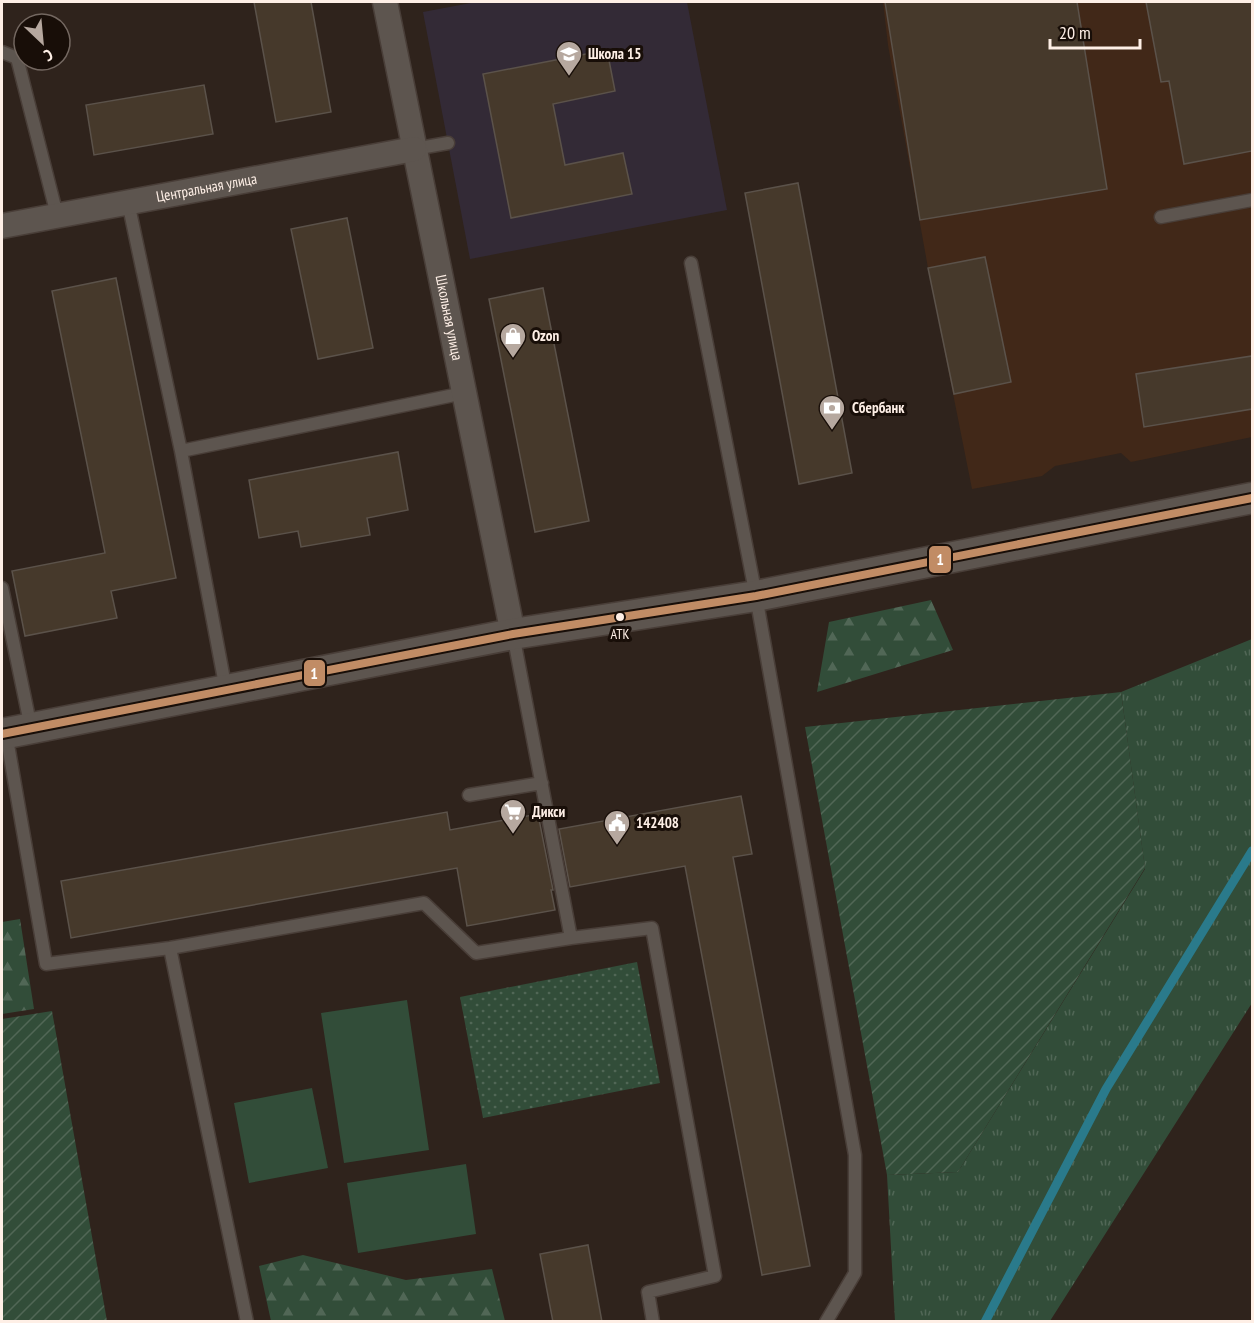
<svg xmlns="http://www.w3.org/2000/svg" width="1254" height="1323" viewBox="0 0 1254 1323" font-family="'PT Sans Narrow',sans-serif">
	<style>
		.built { fill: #412818 }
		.education { fill: #332a36 }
		.grass { fill: url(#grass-tufts) }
		.forest { fill: url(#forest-firs) }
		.park { fill: url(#park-dots) }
		.garden { fill: url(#garden-furrows) }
		.pitch { fill: #324d39 }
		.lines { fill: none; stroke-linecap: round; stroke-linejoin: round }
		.stream { stroke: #2a7a8b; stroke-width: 9 }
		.building { fill: #46392b; stroke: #5b524a; stroke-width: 1.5 }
		.service-casing { stroke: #493e38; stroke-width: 15 }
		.minor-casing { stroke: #493e38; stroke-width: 27 }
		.tertiary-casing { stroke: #493e38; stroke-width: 33 }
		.service { stroke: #5d554f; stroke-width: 12 }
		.minor { stroke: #5d554f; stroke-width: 24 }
		.tertiary { stroke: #5d554f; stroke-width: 30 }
		.bus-1-casing { stroke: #180e08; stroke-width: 12 }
		.bus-1 { stroke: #c18c65; stroke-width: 8 }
		.bus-dot { fill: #feefe6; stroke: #180e08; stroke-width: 2 }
		.labels { text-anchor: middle; stroke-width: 6; stroke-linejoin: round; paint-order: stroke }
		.bus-label { font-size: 14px; fill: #feefe6; stroke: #180e08 }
		.poi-label { font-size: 15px; font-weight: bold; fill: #feefe6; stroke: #180e08; text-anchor: start }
		.street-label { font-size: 15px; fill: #feefe6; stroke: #180e08 }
		.line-badge { stroke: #180e08; stroke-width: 2 }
		.badge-label { font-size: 16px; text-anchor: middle; font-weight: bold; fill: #fff }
	</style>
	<defs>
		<pattern id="grass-tufts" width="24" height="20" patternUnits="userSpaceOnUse" patternTransform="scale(1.5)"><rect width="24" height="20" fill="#324d39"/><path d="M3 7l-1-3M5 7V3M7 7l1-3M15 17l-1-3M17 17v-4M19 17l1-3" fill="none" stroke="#516756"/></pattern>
		<pattern id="forest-firs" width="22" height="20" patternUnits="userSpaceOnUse" patternTransform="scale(1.5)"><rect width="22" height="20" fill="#324d39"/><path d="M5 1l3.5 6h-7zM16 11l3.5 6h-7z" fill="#516756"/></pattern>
		<pattern id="park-dots" width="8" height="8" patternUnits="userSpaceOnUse" patternTransform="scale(1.5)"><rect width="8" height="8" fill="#324d39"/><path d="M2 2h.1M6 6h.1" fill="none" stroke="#516756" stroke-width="1.8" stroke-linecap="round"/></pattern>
		<pattern id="garden-furrows" width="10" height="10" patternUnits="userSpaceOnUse" patternTransform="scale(1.5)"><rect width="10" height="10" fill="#324d39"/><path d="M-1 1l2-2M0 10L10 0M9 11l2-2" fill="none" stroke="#516756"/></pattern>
	</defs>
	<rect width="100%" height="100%" fill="#2f231c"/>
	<path class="built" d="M883,2H1252V437L1131,462L1121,453L1055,466L1042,476L972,489L928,268L888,45Z"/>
	<path class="education" d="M476,2H687L727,210L470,259L423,12Z"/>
	<path class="grass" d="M1252,639V1003L1050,1321H895L887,1175L958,1172L1145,869L1121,692Z"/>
	<path class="forest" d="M931,600L953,650L817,692L829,622Z
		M20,919L34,1009L2,1014V922Z
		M303,1255L406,1280L492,1269L505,1321H271L259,1266Z"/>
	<path class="park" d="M637,962L660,1083L483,1118L460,997Z"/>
	<path class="garden" d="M1121,692L1145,868L958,1172L887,1175L805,727Z
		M52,1011L107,1321H2V1019Z"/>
	<path class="pitch" d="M407,1000L429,1150L344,1163L321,1013Z
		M312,1088L328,1168L249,1183L234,1103Z
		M466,1164L476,1234L358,1253L347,1183Z"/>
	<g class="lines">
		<path class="stream" d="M985,1322L1106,1089L1252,851"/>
	</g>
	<path class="building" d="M254,2H311L331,112L276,122Z
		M885,2H1077L1107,189L920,220Z
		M1146,2H1252V151L1184,164L1169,81L1161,82Z
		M607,50L615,91L553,104L565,165L623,153L632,194L511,218L483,74Z
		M204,85L213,134L94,155L86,105Z
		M798,183L852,473L799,484L745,193Z
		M347,218L373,348L318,359L291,229Z
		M985,257L1011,382L954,394L928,268Z
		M116,278L176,578L111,591L117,618L25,636L12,571L105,553L52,291Z
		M543,288L589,521L535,532L489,299Z
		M1252,356V409L1144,427L1136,374Z
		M398,452L408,510L367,518L370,535L301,547L298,531L259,538L249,480Z
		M741,796L752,854L733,857L810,1266L762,1275L685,866L570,887L559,829Z
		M447,812L450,830L538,814L553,890H551L555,910L467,926L457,868L71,938L61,881Z
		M588,1245L602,1322H553L540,1254Z"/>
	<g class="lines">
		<g class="service-casing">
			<path id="service" d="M2,52L17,58L57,215
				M414,149L448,143
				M128,202L181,451L226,690
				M1161,217L1252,200
				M691,263L756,596L855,1155V1273L826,1322
				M181,451L464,393
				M2,588L31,728
				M6,733L46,964L170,948L424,903L476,953L571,938L513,634
				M469,795L542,783
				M571,938L652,928L715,1276L648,1292L653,1322
				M170,948L247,1322"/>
		</g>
		<g class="minor-casing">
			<g id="minor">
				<path id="s1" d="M385,2L513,634"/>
				<path id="s2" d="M2,226L414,149"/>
			</g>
		</g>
		<g class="tertiary-casing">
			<path id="tertiary" d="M2,734L513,634L756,596L1252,498"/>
		</g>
		<use href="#service" class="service"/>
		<use href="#minor" class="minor"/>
		<use href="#tertiary" class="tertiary"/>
		<g class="bus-1-casing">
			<path id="bus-1" d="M2,734L513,634L756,596L1252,498"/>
		</g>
		<use href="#bus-1" class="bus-1"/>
	</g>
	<defs>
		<g id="school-pin" transform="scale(1.35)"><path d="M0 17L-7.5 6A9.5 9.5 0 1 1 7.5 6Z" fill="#b6a89f" stroke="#180e08"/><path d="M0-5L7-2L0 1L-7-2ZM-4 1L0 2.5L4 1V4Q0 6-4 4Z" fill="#fff"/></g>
		<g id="shop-pin" transform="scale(1.35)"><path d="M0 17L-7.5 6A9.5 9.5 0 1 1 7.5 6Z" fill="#b6a89f" stroke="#180e08"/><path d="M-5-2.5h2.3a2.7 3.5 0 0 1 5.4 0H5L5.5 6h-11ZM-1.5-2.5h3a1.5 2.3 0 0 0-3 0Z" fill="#fff"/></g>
		<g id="bank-pin" transform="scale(1.35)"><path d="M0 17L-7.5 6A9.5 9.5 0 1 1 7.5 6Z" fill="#b6a89f" stroke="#180e08"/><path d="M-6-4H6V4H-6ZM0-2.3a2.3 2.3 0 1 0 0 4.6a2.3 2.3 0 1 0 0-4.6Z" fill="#fff"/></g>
		<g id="supermarket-pin" transform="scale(1.35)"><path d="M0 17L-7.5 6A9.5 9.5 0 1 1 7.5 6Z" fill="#b6a89f" stroke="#180e08"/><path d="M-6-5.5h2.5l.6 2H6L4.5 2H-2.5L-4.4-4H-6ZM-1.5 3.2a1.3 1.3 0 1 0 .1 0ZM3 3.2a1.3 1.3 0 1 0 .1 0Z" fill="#fff"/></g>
		<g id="civic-pin" transform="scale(1.35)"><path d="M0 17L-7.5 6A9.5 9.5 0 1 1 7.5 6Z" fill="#b6a89f" stroke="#180e08"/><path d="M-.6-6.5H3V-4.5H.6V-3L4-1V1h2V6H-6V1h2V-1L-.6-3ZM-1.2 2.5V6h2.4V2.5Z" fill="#fff"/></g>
	</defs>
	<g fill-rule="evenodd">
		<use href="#school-pin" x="569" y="54"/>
		<use href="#shop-pin" x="513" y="336"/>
		<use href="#bank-pin" x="832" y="408"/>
		<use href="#supermarket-pin" x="513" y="812"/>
		<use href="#civic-pin" x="617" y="823"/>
	</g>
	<circle class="bus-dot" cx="620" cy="617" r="5"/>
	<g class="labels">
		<g class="bus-label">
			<text x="620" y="639">АТК</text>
		</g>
		<g class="poi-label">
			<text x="588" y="59">Школа 15</text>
			<text x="532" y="341">Ozon</text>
			<text x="852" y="413">Сбербанк</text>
			<text x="532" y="817">Дикси</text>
			<text x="636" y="828">142408</text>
		</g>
		<g class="street-label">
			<text dy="5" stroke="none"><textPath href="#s2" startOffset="208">Центральная улица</textPath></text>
			<text dy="5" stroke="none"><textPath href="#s1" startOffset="322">Школьная улица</textPath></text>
		</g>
	</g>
	<g class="line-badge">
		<rect x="928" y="545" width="24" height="29" rx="6" fill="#c18c65"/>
		<rect x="303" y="659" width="23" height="28" rx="6" fill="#c18c65"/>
	</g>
	<g class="badge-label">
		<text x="940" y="565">1</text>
		<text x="314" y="679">1</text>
	</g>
	<rect width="1254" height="1323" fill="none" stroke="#feefe6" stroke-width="6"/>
	<g transform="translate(42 42) rotate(154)"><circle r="28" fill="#180e08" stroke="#746861" stroke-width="1.5"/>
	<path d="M0-4.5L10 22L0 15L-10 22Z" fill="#b6a89f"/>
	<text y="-9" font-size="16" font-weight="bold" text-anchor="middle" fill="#feefe6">С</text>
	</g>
	<path d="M1050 39v9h90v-9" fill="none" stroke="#feefe6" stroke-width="3"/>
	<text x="1059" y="39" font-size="18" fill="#feefe6" stroke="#180e08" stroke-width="4.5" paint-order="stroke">20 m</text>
</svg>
